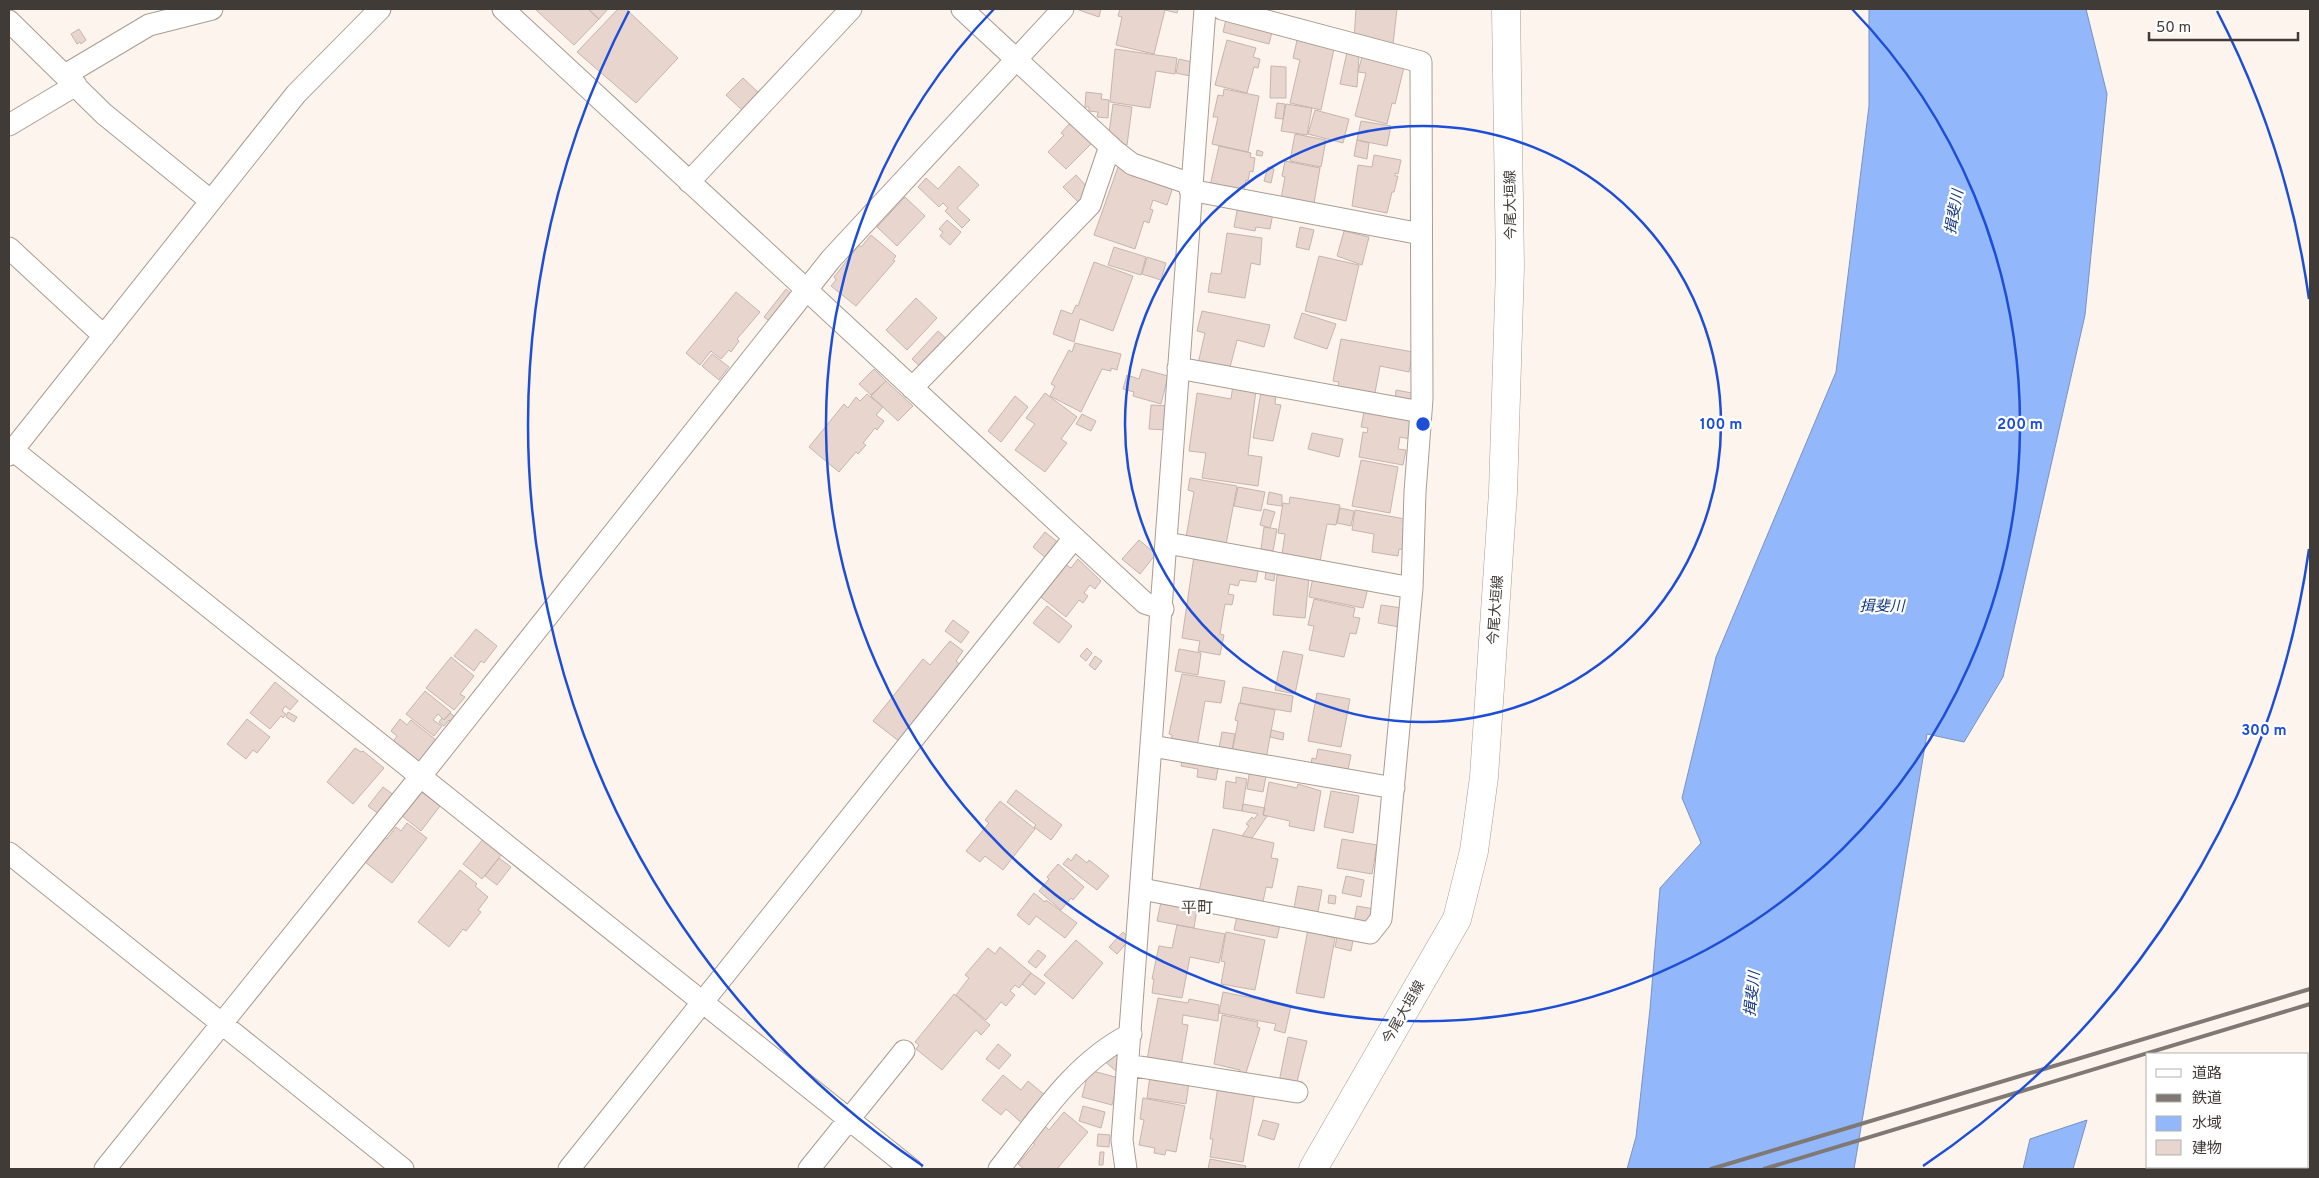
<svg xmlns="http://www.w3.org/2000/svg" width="2319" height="1178" viewBox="0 0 2319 1178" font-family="Overpass,'Noto Sans JP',sans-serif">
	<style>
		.water { fill: #92b7fa; stroke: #7a92c0 }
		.building { fill: #e7d5ce; stroke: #c6b5ae }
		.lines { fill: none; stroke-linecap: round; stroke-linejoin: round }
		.minor-casing { stroke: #aa9c92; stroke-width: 23 }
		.major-casing { stroke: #aa9c92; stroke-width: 29 }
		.minor { stroke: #fff; stroke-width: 21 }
		.major { stroke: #fff; stroke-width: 28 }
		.rail { stroke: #7f7873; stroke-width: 4 }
		.ring { fill: none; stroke: #1d4ed8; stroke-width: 2.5 }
		.labels { text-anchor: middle; stroke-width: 4.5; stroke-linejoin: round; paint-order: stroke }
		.street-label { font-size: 14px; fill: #413b37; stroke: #fff }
		.water-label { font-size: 15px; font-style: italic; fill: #133884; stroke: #fff }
		.quarter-label { font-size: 16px; fill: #4a3e35; stroke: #fff }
		.centre { fill: #1d4ed8; stroke: #fff; stroke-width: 2.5 }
		.ring-label { font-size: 15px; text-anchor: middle; font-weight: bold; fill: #1d4ed8; stroke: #fff; stroke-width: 4.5; stroke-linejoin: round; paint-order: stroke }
	</style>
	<rect width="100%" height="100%" fill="#fdf4ed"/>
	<path class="water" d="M1869,9H2086L2107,94L2085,315L2003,677L1964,742L1927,734L1854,1169H1627L1636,1137L1650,1009L1660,888L1701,843L1682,798L1716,657L1836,372L1869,106Z
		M2087,1120L2073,1169H2023L2030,1139Z"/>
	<path class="building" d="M535,9H588L599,19L574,45Z
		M588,9H608L599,19Z
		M618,9H626L678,58L636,103L577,52Z
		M1076,9H1101L1099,17Z
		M1120,9H1178L1177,13L1165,10L1154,54L1116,45L1122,17L1118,16Z
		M1356,9H1397L1393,44L1354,39Z
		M1227,15L1273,28L1269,44L1223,32Z
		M79,29L86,40L81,44L80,42L77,44L71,34Z
		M1298,36L1335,44L1321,110L1290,103L1300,60L1293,58Z
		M1227,40L1256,48L1253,57L1260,59L1258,68L1254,67L1247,93L1215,85Z
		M1115,49L1177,58L1175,74L1156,71L1150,108L1110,102Z
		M1347,52L1359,55L1357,87L1340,84Z
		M1363,53L1405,63L1395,104L1392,103L1387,124L1355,116L1366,73L1358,72Z
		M1179,59L1192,62L1190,76L1176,73Z
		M1271,66L1286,67V98H1270Z
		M743,78L761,95L744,112L726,95Z
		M1224,89L1259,96L1248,152L1212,144L1218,117H1213L1218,95L1223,96Z
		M1086,92L1102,94L1101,99L1109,100L1108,118L1097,117L1098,112L1089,111V107H1085Z
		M1277,103L1285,104L1283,119L1275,118Z
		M1113,104L1132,107L1127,145L1121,144L1109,133Z
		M1286,104L1312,108L1307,135L1281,131Z
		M1315,110L1349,119L1343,143L1308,134Z
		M1361,121L1391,126L1387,146L1357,140Z
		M1074,123L1092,143L1066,169L1048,152L1064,135L1061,133L1069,124L1071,126Z
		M1295,134L1326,140L1321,167L1290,161Z
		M1357,140L1369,143L1367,159L1354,156Z
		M1219,146L1251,153L1250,157L1255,158L1253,172L1250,171L1248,181L1246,180L1243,194L1210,186Z
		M1257,150L1263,152L1262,156L1256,155Z
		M1374,155L1401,160L1398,174L1395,173V176H1398L1394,192H1392L1387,213L1352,206L1358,165L1372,167Z
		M1285,161L1320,168L1313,209L1280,204L1285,177L1282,176Z
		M959,166L979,185L957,208L970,220L962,228L945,211L948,208L943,203L939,207L918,187L926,178L938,189Z
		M1118,167L1174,184L1167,205L1153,200L1150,209L1153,210L1149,223L1144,221L1135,249L1094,235Z
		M1268,167L1274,169L1271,183L1264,181Z
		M1076,175L1092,192L1080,204L1063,187Z
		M905,197L925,216L897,246L877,227Z
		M1238,206L1273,213L1270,229L1256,227L1255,231L1234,227Z
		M947,220L961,232L950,245L940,236L943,232L939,229Z
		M1300,227L1314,230L1309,250L1296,247Z
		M1344,231L1369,237L1362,265L1337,256Z
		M1227,233L1262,238L1260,265L1251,263L1245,298L1208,292L1211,273L1221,274Z
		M871,235L896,256L893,260L895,261L856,306L831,286L836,280L834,277L859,245L861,247Z
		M1114,247L1146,257L1141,275L1108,265Z
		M1319,256L1359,265L1346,321L1305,311Z
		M1147,257L1166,263L1161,280L1142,274Z
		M1094,262L1133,276L1113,331L1080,319L1074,342L1053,334L1061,310L1072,314L1076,305L1078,306Z
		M786,289L795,297L772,323L764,317Z
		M736,292L760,312L737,339L739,341L731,352L729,350L721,359L711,351L700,365L686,353Z
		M916,298L937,318L907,350L886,330Z
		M1202,311L1270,325L1264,347L1237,340L1229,371L1198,364L1205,333L1197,331Z
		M1302,313L1336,324L1327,349L1294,338Z
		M938,331L951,343L925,371L912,359Z
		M1341,339L1413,352L1409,372L1380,366L1374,398L1337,391L1339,382L1333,381Z
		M1075,343L1121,354L1117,370L1111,368V371L1102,369L1081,412L1050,396L1055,386L1051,384L1069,350L1072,352Z
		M712,354L729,367L719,380L702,366Z
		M874,369L886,381L871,395L859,384Z
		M1142,369L1168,376L1161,404L1133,396L1134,392L1123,389L1127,375L1139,379Z
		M886,381L913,406L898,421L871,396Z
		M1233,385L1256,390L1248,455L1262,457L1258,486L1202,478L1206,453L1189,451L1197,393L1231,399Z
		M1396,390L1412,393L1410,404L1395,402Z
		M1261,392L1276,394L1275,404L1281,405L1273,441L1253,438Z
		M1045,393L1077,417L1061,439L1067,443L1045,472L1015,450L1035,424L1026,418Z
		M867,394L883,407L876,415L884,421L877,430L875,428L863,443L866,445L858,454L856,452L839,472L809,447L844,404L848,408L856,397L860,401Z
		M1015,396L1028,407L1001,442L988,431Z
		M1151,405L1170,406L1168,430L1149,429Z
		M1365,407L1414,416L1410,439L1400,437L1398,449L1406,450L1403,465L1359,457L1363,432L1367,433L1368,428L1361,427Z
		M1082,414L1096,421L1091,431L1076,424Z
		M1312,433L1343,439L1339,457L1308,449Z
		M1361,460L1398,467L1390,513L1352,506Z
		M1190,478L1237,486L1225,550L1185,543L1194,492L1188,490Z
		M1238,487L1265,492L1261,511L1234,506Z
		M1269,492L1282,495V506L1267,504Z
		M1290,497L1340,505L1336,525L1327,524L1319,567L1281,561L1285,534L1278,533L1283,503L1289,504Z
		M1340,508L1354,511L1351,526L1337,523Z
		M1264,509L1275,512L1270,528L1260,525Z
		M1355,510L1411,520L1406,550L1399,549L1398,556L1372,552L1374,534L1352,530Z
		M1264,527L1277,529L1273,551L1261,549Z
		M1045,532L1060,544L1047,559L1033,547Z
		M1139,540L1156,554L1140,574L1122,559Z
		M1194,556L1259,566L1256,582L1240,580L1238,586L1230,584L1228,594L1234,595L1232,605L1225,604L1220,634L1224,635L1220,655L1198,651L1200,641L1182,638Z
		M1078,559L1101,581L1095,589L1090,585L1084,593L1088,596L1083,603L1079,600L1066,617L1041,597L1066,565L1071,568Z
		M1266,571L1275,572L1274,581L1265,579Z
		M1277,575L1309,578L1305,618L1273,615Z
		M1313,577L1368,588L1363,608L1309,597Z
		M1314,599L1355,608L1353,617L1360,618L1356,634L1350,633L1344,657L1309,650L1314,626L1308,625Z
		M1381,605L1402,608L1399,627L1378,623Z
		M1047,606L1072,626L1059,643L1033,623Z
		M953,620L969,632L961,643L945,631Z
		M476,629L497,646L484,663L481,661L474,671L454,656Z
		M950,641L963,651L956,661L961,665L900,742L873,721L923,659L930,665Z
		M1087,648L1092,653L1086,661L1080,656Z
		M1179,649L1201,653L1198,675L1175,671Z
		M1283,651L1303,655L1295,694L1275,690Z
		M1095,656L1102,661L1095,670L1089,665Z
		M451,657L474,676L460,694L465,697L454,710L426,688Z
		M1182,674L1225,681L1221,703L1205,701L1197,747L1171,742L1172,735L1169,734Z
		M275,682L298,701L290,710L285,706L282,711L286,714L283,718L281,716L270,729L250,713Z
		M1243,687L1293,696L1291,712L1240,703Z
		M425,691L451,712L444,720L438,714L433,720L442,726L434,736L406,714Z
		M1317,693L1350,699L1341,747L1308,741Z
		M1239,703L1275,710L1266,759L1232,753L1238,721L1235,720Z
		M288,712L297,717L294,722L286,717Z
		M450,713L458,719L453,724L449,720L444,726L439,722L442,718L444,720Z
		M247,719L270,737L257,753L253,750L246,759L227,744Z
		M400,719L407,725L411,720L436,740L418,763L392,743L397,736L391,731Z
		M1271,730L1284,733L1283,740L1270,737Z
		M1222,732L1235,734L1232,750L1219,748Z
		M355,748L361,752L363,751L384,768L353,804L327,782Z
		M1318,749L1351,755L1347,775L1310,769L1312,758L1316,759Z
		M1183,756L1219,763L1216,780L1197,777L1198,769L1181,766Z
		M1250,768L1267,771L1263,792L1247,789Z
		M1236,777L1247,779L1242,811L1223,808L1226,781L1236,783Z
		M1269,782L1297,788L1298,784L1321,791L1314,831L1289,826L1290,821L1263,815Z
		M383,787L395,796L380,815L368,806Z
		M1016,790L1062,825L1051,840L1034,827L1036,825L1007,802Z
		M420,791L440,806L421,831L401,815Z
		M1331,791L1359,796L1353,833L1324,827Z
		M1000,801L1035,829L1003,870L985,856L980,862L966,851L989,823L985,820Z
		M1243,804L1265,808L1263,815L1267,816L1252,838L1242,836L1249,826L1246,824L1252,817L1254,819L1258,814L1242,811Z
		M407,823L427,838L392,883L365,862L385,837L387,839L396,827L401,831Z
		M1213,829L1274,843L1271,858L1278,859L1272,888L1266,887L1263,902L1240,897L1239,900L1199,891Z
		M483,839L502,854L482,879L463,864Z
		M1342,839L1377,845L1372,874L1337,868Z
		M1076,854L1087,863L1089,860L1109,876L1097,890L1063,864L1068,858L1071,861Z
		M499,858L511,867L497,885L485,876Z
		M1058,864L1084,887L1073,900L1071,898L1061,910L1039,891L1049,879L1047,877Z
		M460,870L477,884L475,886L488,897L478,910L481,912L466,931L463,929L449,947L418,922Z
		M1346,876L1364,880L1361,897L1342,893Z
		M1298,886L1322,890L1318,912L1294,908Z
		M1034,893L1045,902L1046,900L1077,923L1065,938L1036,916L1029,925L1017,915Z
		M1329,895L1336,896L1335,904L1328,903Z
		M1161,902L1197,909L1194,928L1157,921Z
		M1357,906L1374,909L1372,925L1354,922Z
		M1238,912L1281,920L1277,938L1234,930Z
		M1177,925L1225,934L1219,963L1190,957L1182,998L1152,993L1154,979H1152L1159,946L1172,948Z
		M1308,929L1326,932V936L1335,938L1324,998L1296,993Z
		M1123,932L1130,939L1117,954L1109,947Z
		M1226,932L1265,940L1255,990L1221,984L1225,962L1221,961Z
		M1338,932L1354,935L1351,951L1335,947Z
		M1076,940L1103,963L1073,999L1044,975Z
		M1000,947L1031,973L1019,988L1015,985L1010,991L1015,995L1006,1006L1001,1002L986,1020L956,995L969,978L965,975L988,948L995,954Z
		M1038,950L1046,956L1036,968L1028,962Z
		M1031,973L1045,983L1035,995L1022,984Z
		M1223,992L1291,1006L1285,1033L1274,1030L1276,1024L1219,1013Z
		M954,994L990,1025L981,1035L976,1030L942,1070L916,1049L919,1045L915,1042Z
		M1158,998L1188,1003L1189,999L1219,1005L1218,1021L1183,1015L1182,1024L1188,1025L1181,1066L1147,1060Z
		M1222,1015L1258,1022L1257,1027L1260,1028L1245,1076L1239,1075L1240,1070L1214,1064Z
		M1288,1037L1307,1041L1296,1086L1279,1082Z
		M998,1044L1011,1055L999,1069L986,1059Z
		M1111,1051L1121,1058L1120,1066L1116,1071L1103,1060Z
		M1089,1070L1119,1078L1112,1105L1082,1097Z
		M1003,1075L1021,1090L1028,1081L1047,1097L1024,1125L1006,1109L1001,1115L982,1100Z
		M1150,1076L1189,1082L1186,1104L1147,1098Z
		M1218,1086L1255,1092L1243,1162L1210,1157L1213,1139H1210Z
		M1143,1098L1185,1106L1176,1152L1166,1150L1165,1155L1154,1153L1155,1148L1139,1145L1144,1120L1140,1119Z
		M1083,1106L1105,1112L1101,1128L1079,1121Z
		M1064,1112L1088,1132L1057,1169H1024L1018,1164L1035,1144L1032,1142L1045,1126L1049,1130Z
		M1263,1120L1279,1124L1274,1140L1258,1135Z
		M1098,1134L1110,1135L1109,1147L1097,1146Z
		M1100,1152H1104L1103,1165H1099Z
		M1210,1159L1246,1166L1245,1169H1208Z"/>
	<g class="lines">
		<g class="minor-casing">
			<path id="minor" d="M503,9L1145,603L1163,609
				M962,9L1114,150L1132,164L1191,184
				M9,21L104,114L211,201
				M65,75L149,25L212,9
				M9,125L76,85
				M689,182L851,9
				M1190,190L1421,234
				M9,248L104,336
				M1178,368L1421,412
				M912,388L1090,205L1110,146
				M9,447L911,1169
				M9,455L296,94L380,9
				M1167,543L1412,588
				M1152,746L1394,788
				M9,853L403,1169
				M1142,889L1370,933L1381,919L1412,588L1415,492L1422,399L1421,62L1222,9
				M1128,1065L1297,1092
				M105,1169L420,777L831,259L1063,9
				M569,1169L1074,538
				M809,1169L904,1051
				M999,1169C1037,1121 1074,1062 1131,1034
				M1126,1169L1122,1140C1153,763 1174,386 1205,9"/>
		</g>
		<g class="major-casing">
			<path id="major" d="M1313,1169L1457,919L1474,851L1484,777L1503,492L1510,267L1506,9"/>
		</g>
		<use href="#minor" class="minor"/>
		<use href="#major" class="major"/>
		<path class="rail" d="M1711,1169L2310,989
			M1764,1169L2310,1004"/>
	</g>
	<g class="ring">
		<circle cx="1423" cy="424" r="298"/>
		<path d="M1852 9A597 597 0 1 1 994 9"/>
		<path d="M2309 549A895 895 0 0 1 1923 1166M923 1166A895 895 0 0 1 629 11M2217 11A895 895 0 0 1 2309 299"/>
	</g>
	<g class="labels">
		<g class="street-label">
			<text transform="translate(1510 205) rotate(-91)" y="5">今尾大垣線</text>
			<text transform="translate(1495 610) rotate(-86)" y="5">今尾大垣線</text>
			<text transform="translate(1403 1012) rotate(-60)" y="5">今尾大垣線</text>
		</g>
		<g class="water-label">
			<text transform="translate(1954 212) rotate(-80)" y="5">揖斐川</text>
			<text x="1882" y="611">揖斐川</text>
			<text transform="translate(1752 994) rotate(-84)" y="5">揖斐川</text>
		</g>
		<g class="quarter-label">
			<text x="1197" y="913">平町</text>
		</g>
	</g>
	<circle cx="1423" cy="424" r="8" class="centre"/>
	<g class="ring-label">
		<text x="1721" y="429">100 m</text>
		<text x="2020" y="429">200 m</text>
		<text x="2264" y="735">300 m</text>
	</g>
	<rect width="2319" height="1178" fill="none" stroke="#413b37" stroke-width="20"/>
	<rect x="2146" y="1053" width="162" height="115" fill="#ffffff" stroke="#b3b1af"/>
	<rect x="2156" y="1069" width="25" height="8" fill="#ffffff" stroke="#b3b1af"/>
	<text x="2192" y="1078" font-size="15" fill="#413b37">道路</text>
	<rect x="2156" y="1094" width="25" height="8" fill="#7f7873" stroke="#b3b1af"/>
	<text x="2192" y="1103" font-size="15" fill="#413b37">鉄道</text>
	<rect x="2156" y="1116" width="25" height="15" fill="#92b7fa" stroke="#b3b1af"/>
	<text x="2192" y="1128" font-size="15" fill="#413b37">水域</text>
	<rect x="2156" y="1140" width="25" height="15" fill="#e7d5ce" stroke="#b3b1af"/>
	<text x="2192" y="1153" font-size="15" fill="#413b37">建物</text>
	<path d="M2149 32v8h149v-8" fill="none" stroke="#413b37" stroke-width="2.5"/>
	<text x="2156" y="32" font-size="15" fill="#413b37" stroke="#ffffff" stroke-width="4" paint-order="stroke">50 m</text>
</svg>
